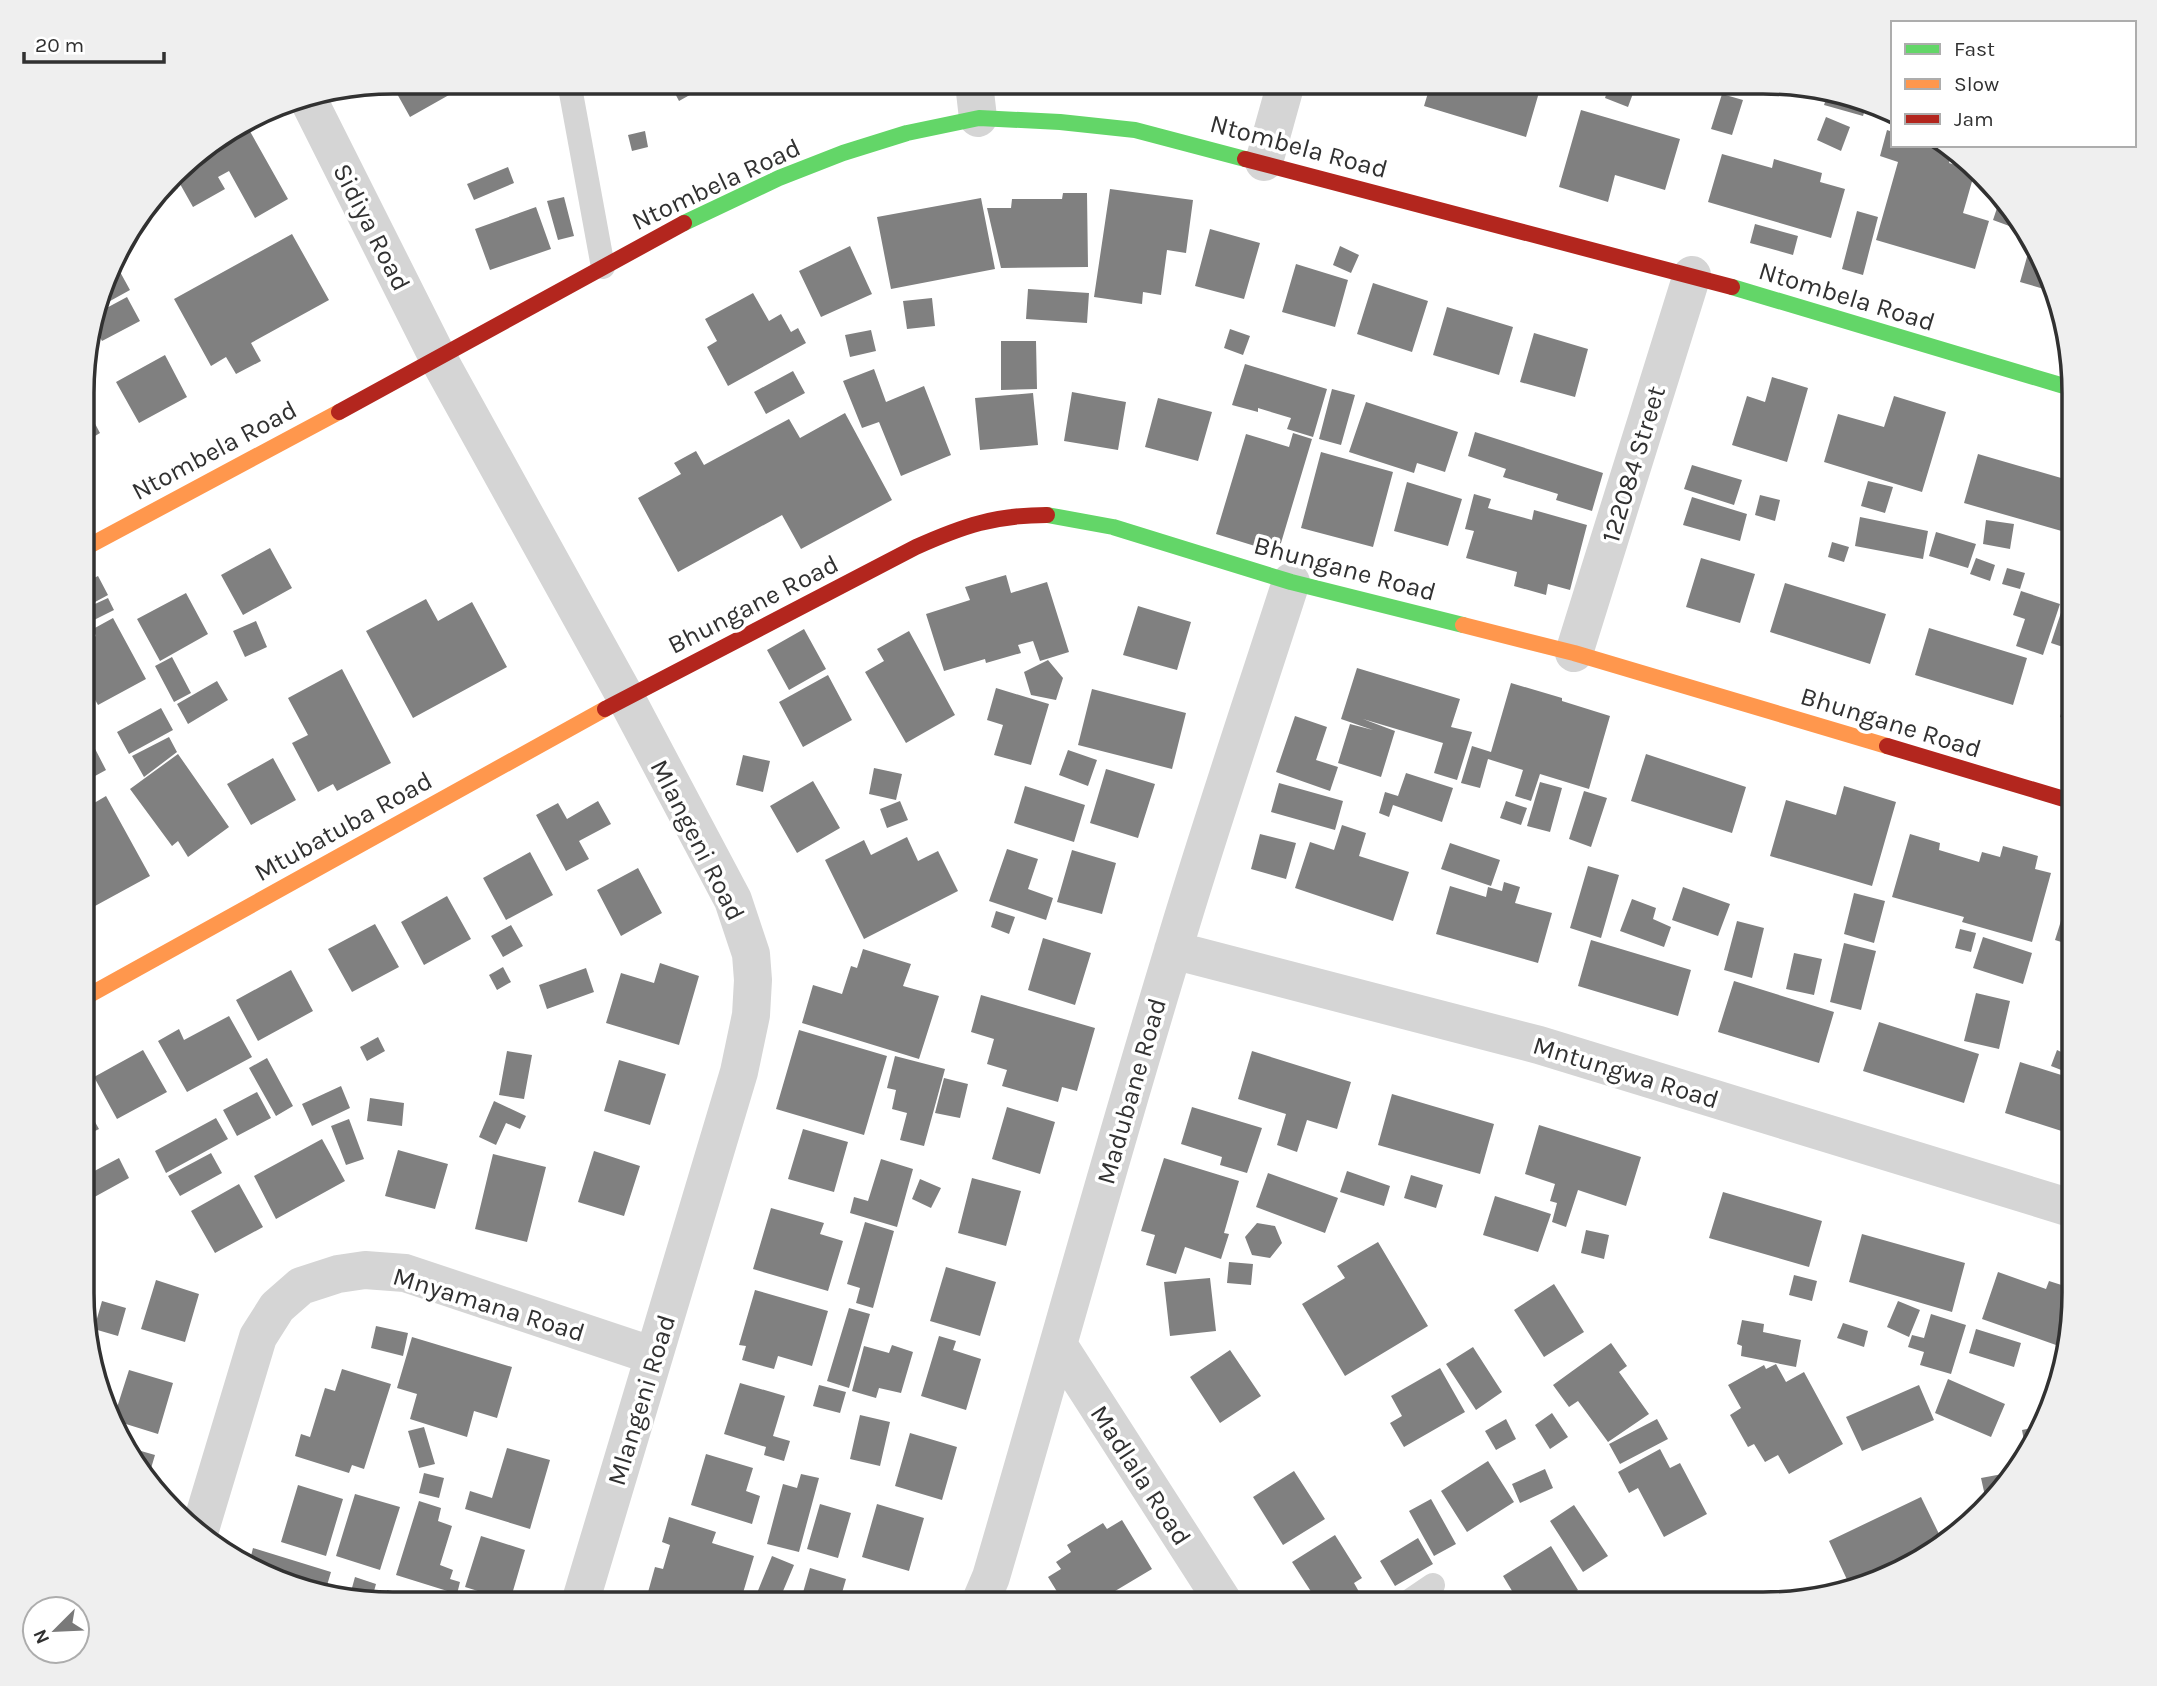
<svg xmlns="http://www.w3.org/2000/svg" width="2157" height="1686" viewBox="0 0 2157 1686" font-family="Karla,sans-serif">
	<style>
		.building { fill: #808080 }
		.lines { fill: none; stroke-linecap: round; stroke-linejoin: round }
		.lane { stroke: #d5d5d5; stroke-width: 24 }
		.street { stroke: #d5d5d5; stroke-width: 38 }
		.fast { stroke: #63d668; stroke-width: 16 }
		.slow { stroke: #ff974d; stroke-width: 16 }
		.jam { stroke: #b3261e; stroke-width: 16 }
		.labels { text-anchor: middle; stroke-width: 7; stroke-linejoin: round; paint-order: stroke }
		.street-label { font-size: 26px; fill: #313131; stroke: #fff }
		.rim { fill: none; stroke: #313131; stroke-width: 3.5 }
	</style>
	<rect width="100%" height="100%" fill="#fff"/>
	<path class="building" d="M394,82H472L410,117L391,83Z
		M669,82H713L679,101Z
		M1431,83H1521L1540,89L1526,137L1424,106Z
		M1610,83H1622L1635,88L1628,107L1605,98Z
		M1828,93L1867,103L1863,116L1824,105Z
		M1722,94L1743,100L1732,135L1711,129Z
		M1581,110L1680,139L1665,190L1615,175L1608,202L1559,187Z
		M1826,117L1850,127L1841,151L1817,140Z
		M247,126L288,199L255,218L229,171L218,177L225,189L193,207L175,175L189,159Z
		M1887,130L1893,132V145H1945L1953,150L1949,163L1975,171L1963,213L1989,221L1975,269L1876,240L1898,162L1880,156Z
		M645,131L648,147L632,151L628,135Z
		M1722,154L1772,168L1774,159L1822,173L1820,182L1845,189L1831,238L1708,202Z
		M508,167L514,183L474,200L467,184Z
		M173,179L178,188L156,200V199Z
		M1982,179L1988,187L1992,192L1980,190Z
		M1110,189L1193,200L1186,253L1167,250L1161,295L1143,292L1142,304L1094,297Z
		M1063,193H1087L1088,267L1001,268L987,208H1011L1012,199H1062Z
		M564,197L574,236L558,240L547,201Z
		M981,198L995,269L891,289L877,217Z
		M1999,202L2014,223L2012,227L1993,220Z
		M536,207L551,249L490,270L475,229Z
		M1857,211L1878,217L1863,275L1842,269Z
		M1755,224L1798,236L1793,255L1750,243Z
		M1210,229L1260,243L1244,299L1195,286Z
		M292,234L329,300L251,343L261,361L236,374L226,357L211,366L174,299Z
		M850,246L872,294L821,317L799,271Z
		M1340,246L1359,255L1351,273L1333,265Z
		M2030,246L2051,274L2054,292L2020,282Z
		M1296,264L1348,280L1335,327L1282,312Z
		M119,270L130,290L101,306L112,274Z
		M1373,283L1428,301L1412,352L1357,334Z
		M1028,289L1089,293L1087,323L1026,319Z
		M753,293L769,321L781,314L791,332L798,328L806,343L728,386L707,347L717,341L705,319Z
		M127,297L140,321L102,341L94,326L99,312Z
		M932,298L935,326L907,329L903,301Z
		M1447,307L1513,327L1499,375L1433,355Z
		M1230,329L1250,336L1243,355L1224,348Z
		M871,330L876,351L850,357L845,335Z
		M1534,333L1588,349L1575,397L1520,382Z
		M1001,341H1036L1037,389L1001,390Z
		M165,355L187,397L139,423L116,382Z
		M1245,364L1327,389L1313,437L1287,429L1291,418L1258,408V412L1232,405Z
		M874,369L886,402L924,386L951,455L901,476L879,422L862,428L843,381Z
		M793,371L805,393L766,414L754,392Z
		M1772,377L1808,388L1787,462L1732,445L1747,396L1765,402Z
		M1332,389L1355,395L1341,445L1319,439Z
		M1072,392L1126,402L1118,450L1064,441Z
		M1033,393L1038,445L980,450L975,398Z
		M1894,396L1946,412L1922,492L1824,462L1838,414L1884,427Z
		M1158,398L1212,412L1198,461L1145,447Z
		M1366,402L1458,432L1445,472L1417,463L1414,473L1349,452Z
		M85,405L100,433L85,442Z
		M845,413L892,500L801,549L782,515L678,572L638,498L681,474L674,463L696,451L704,465L789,419L800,438Z
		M1475,432L1603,473L1592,511L1556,500L1558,494L1503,477L1506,469L1468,456Z
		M1293,433L1312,439L1278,553L1216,534L1246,434L1289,447Z
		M1321,452L1393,472L1373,547L1301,528Z
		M1978,454L2075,482V499L2065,532L1964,503Z
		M1692,465L1742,480L1734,505L1684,489Z
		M1868,481L1893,487L1885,513L1861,506Z
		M1407,482L1462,499L1448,546L1394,531Z
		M1474,494L1491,499L1488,508L1532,520L1534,510L1587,525L1570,590L1548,584L1546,595L1514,586L1517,572L1466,558L1474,531L1465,529Z
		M1760,495L1780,500L1775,521L1755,515Z
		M1692,497L1747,514L1740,541L1683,525Z
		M1860,517L1928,531L1923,559L1855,546Z
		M1986,520L2014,524L2010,549L1983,544Z
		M1936,532L1976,544L1968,568L1929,556Z
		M1832,542L1849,547L1844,562L1828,557Z
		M270,548L292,588L243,615L221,575Z
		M1701,558L1755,574L1740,623L1686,607Z
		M1976,558L1995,565L1990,581L1970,574Z
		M2007,568L2025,573L2020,589L2002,584Z
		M2075,570V651L2051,643Z
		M1006,575L1011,593L1047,582L1069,652L1040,661L1033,641L1018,645L1021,653L986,663L985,659L944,671L926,614L970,600L965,587Z
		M98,576L108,595L84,608V583Z
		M1785,583L1886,614L1870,664L1770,632Z
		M2021,591L2060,604L2043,655L2016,646L2025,619L2013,615Z
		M186,593L208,634L160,661L137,619Z
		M108,598L114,610L84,625V609Z
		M426,599L438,621L472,602L507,667L413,718L366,631Z
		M1138,606L1191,622L1177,670L1123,655Z
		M113,618L146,679L98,705L84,680V643L96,636L93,629Z
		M256,621L267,647L245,657L233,631Z
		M1929,628L2027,658L2013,705L1915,675Z
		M804,629L826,669L789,690L767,650Z
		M909,631L955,715L906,743L865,672L884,661L877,649Z
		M172,657L191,693L174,702L155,666Z
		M1048,660L1063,678L1056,700L1031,695L1024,672Z
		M1357,668L1460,699L1451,727L1472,732L1457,780L1434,773L1443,743L1363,719L1395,731L1381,777L1338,763L1350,724L1373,730L1341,719Z
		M342,669L391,763L337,791L333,784L318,792L292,743L308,735L288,698Z
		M2074,669L2075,670L2074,722L2060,717Z
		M828,675L852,720L803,747L779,702Z
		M217,681L228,700L188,724L177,704Z
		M1511,683L1562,698V701L1610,716L1589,789L1540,774L1531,801L1515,796L1523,770L1488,759L1480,788L1461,783L1472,746L1491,752Z
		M996,688L1049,704L1031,765L994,755L1003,725L987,720Z
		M1092,689L1186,713L1172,769L1078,745Z
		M161,708L173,730L129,754L117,732Z
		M1295,716L1327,727L1316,760L1338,767L1330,791L1276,772Z
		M169,737L177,752L144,777L132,756Z
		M91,741L106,770L84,782V745Z
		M1068,750L1097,760L1088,786L1059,775Z
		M178,754L229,827L188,857L178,841L172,846L130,789Z
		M1646,754L1746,787L1732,833L1631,801Z
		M743,755L770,761L763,792L736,785Z
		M273,758L296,800L251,825L227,784Z
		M874,768L902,774L896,800L869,794Z
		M1106,769L1155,784L1138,838L1090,823Z
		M1406,773L1453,788L1442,822L1393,805L1389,817L1379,813L1385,792L1398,796Z
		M813,781L840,828L797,853L770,806Z
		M1540,782L1562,788L1550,832L1527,826Z
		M1279,783L1343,801L1335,830L1271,812Z
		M1025,786L1085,805L1074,842L1014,823Z
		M1844,786L1896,802L1872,886L1770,856L1786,800L1836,815Z
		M1584,791L1607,798L1591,847L1569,839Z
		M106,796L150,876L95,906L84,884V809Z
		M598,801L611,824L579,841L589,859L566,871L536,815L558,803L567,819Z
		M900,801L908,820L887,828L880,809Z
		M1506,801L1527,808L1521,825L1500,818Z
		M1342,825L1366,833L1359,856L1409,872L1393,921L1295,888L1310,842L1334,850Z
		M1260,834L1296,843L1286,879L1251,869Z
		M1910,834L1940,843L1939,850L1979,862L1982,852L2000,857L2003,846L2038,856L2035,869L2051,873L2032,942L1962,922L1964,917L1892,897Z
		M907,837L918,861L938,851L958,891L864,939L825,860L864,840L871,855Z
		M1450,843L1500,860L1491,886L1441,869Z
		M1007,849L1038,859L1028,889L1053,898L1046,920L989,901Z
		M1072,850L1116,863L1102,914L1057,902Z
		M530,852L553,895L506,920L483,878Z
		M1588,866L1619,875L1601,938L1570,928Z
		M638,868L662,913L621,936L597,890Z
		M1504,882L1520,887L1515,903L1552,913L1538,963L1436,934L1450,886L1486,897L1488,887L1502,891Z
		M1683,887L1730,904L1718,936L1672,920Z
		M2070,892L2074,893V946L2055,940Z
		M1854,893L1885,901L1874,943L1844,934Z
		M447,896L471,939L424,965L401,922Z
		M1632,899L1656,908L1653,919L1671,927L1664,947L1620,931Z
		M996,911L1015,917L1009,934L991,927Z
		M1737,921L1764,928L1752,978L1724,970Z
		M375,924L399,967L352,992L328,949Z
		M511,925L523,946L503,957L491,936Z
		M1960,929L1976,933L1971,952L1955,948Z
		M1983,937L2032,953L2023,984L1973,968Z
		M1043,938L1091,953L1075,1005L1028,990Z
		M1591,940L1691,970L1678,1016L1578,986Z
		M1844,943L1876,951L1861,1010L1830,1002Z
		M863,949L911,964L903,986L939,996L919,1059L802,1023L813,985L842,994L851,966L857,968Z
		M1794,953L1822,959L1814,995L1786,989Z
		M660,963L699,976L679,1045L606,1023L621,973L654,983Z
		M503,967L511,982L497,990L489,975Z
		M586,968L594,992L547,1009L539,985Z
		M291,970L313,1011L258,1041L236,1000Z
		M1734,981L1834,1012L1819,1063L1718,1032Z
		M1976,993L2010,1001L1999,1049L1964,1041Z
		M981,995L1095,1028L1077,1091L1062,1087L1058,1102L1002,1086L1007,1070L987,1064L994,1039L971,1032Z
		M229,1016L252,1057L187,1092L158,1041L179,1029L184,1040Z
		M1879,1022L1979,1054L1964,1103L1863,1071Z
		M799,1030L887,1056L864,1135L776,1109Z
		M378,1037L385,1051L367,1061L360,1047Z
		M143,1050L167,1092L117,1119L94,1077Z
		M2057,1050L2074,1058V1075L2051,1066Z
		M507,1051L532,1055L524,1099L499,1095Z
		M1252,1051L1351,1082L1337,1129L1307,1120L1297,1152L1277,1145L1286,1114L1238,1099Z
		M895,1056L945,1069L924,1146L900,1140L907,1113L892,1109L896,1090L887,1088Z
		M267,1058L293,1106L276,1116L249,1068Z
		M619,1060L666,1074L650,1125L604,1111Z
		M2020,1062L2074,1079V1135L2005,1113Z
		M944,1078L968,1084L960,1118L935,1113Z
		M341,1086L350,1108L312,1126L302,1104Z
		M257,1092L271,1118L237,1136L223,1110Z
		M1392,1094L1494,1124L1480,1174L1378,1145Z
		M370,1098L404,1103L402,1126L367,1121Z
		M83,1101L99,1129L83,1137Z
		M494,1101L526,1116L520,1129L506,1123L496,1145L479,1137Z
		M1007,1107L1055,1122L1040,1174L992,1159Z
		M1192,1107L1262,1128L1247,1173L1220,1165L1222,1157L1181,1144Z
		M216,1118L228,1139L166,1173L155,1151Z
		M349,1119L364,1159L346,1165L331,1126Z
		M1539,1125L1641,1157L1626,1206L1578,1190L1566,1227L1552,1222L1557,1203L1550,1201L1555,1184L1525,1174Z
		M803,1129L848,1142L834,1192L788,1179Z
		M322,1139L345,1181L276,1219L254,1176Z
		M398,1150L448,1164L435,1209L385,1196Z
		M594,1151L640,1166L624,1216L578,1202Z
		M211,1153L222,1173L180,1196L168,1176Z
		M493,1154L546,1167L527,1242L475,1229Z
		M119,1158L129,1178L89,1200L83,1190V1177Z
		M1164,1158L1239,1181L1224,1233L1229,1234L1221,1259L1185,1247L1176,1274L1146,1265L1155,1235L1141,1231Z
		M881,1159L913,1169L897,1227L850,1213L854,1197L868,1201Z
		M1347,1171L1390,1186L1384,1206L1340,1192Z
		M1268,1173L1338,1198L1325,1233L1256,1207Z
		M1411,1175L1443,1185L1436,1208L1404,1198Z
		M972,1178L1021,1191L1006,1246L958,1233Z
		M920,1179L941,1188L931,1208L912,1199Z
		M239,1184L263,1227L215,1253L191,1211Z
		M1723,1192L1822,1221L1809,1267L1709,1238Z
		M1495,1196L1551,1214L1538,1252L1483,1235Z
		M771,1208L824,1223L820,1234L843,1241L828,1291L753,1269Z
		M865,1222L894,1231L873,1308L856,1303L860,1288L847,1284Z
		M1257,1223L1275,1226L1282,1243L1270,1258L1252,1255L1245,1237Z
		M1586,1230L1609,1235L1604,1259L1581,1253Z
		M1862,1234L1965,1263L1952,1312L1849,1282Z
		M1378,1242L1428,1326L1345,1376L1302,1304L1345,1278L1337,1266Z
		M1229,1262L1253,1264L1251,1285L1227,1283Z
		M946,1267L996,1282L980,1336L930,1321Z
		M1998,1272L2046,1289L2049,1281L2074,1289L2056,1345L1982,1319Z
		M1794,1275L1817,1281L1812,1301L1789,1295Z
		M1210,1278L1216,1331L1170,1336L1164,1282Z
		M156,1280L199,1294L185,1342L141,1329Z
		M1554,1284L1584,1332L1544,1357L1514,1310Z
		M755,1290L828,1311L812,1366L778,1356L774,1369L742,1360L746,1346L739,1345Z
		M102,1301L126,1308L118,1336L94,1329Z
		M1898,1301L1920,1310L1909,1337L1887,1327Z
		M83,1306L96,1310L91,1327L86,1326Z
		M849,1308L870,1314L849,1388L827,1381Z
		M1931,1314L1966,1325L1951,1374L1920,1365L1924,1352L1908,1347L1912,1335L1924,1338Z
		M1742,1320L1764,1324L1763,1332L1801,1340L1796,1367L1741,1356L1742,1346L1737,1344Z
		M1843,1323L1868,1331L1864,1347L1837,1338Z
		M376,1326L408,1333L403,1356L371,1348Z
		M1976,1329L2021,1343L2014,1367L1969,1353Z
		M939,1336L956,1341L953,1350L981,1359L966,1410L921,1396Z
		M412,1337L512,1367L497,1418L474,1411L467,1437L410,1419L417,1394L397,1388Z
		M1611,1343L1627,1366L1619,1372L1649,1414L1608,1442L1578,1401L1569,1407L1553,1385Z
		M892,1345L913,1352L901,1393L879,1388L876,1398L852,1391L864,1346L889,1353Z
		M1473,1347L1502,1392L1476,1410L1446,1364Z
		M1230,1350L1261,1396L1220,1423L1190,1377Z
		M1776,1364L1786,1382L1804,1372L1843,1444L1789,1474L1778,1455L1765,1462L1754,1444L1748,1447L1730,1415L1741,1408L1728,1385L1764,1365L1766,1369Z
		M1440,1368L1465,1412L1404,1447L1390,1423L1402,1416L1391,1396Z
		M342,1369L391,1384L364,1469L352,1465L349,1473L295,1456L301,1434L310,1437L325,1388L335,1391Z
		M129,1370L173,1383L158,1434L113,1420Z
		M1948,1379L2005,1404L1991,1437L1935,1413Z
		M740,1383L785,1396L773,1436L790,1441L784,1461L764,1455L766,1447L724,1434Z
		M819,1385L846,1392L840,1413L813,1406Z
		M1919,1385L1934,1420L1862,1451L1846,1417Z
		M1552,1413L1568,1437L1550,1449L1535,1425Z
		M860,1415L890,1422L880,1466L850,1459Z
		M1506,1419L1516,1439L1496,1450L1485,1431Z
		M1657,1419L1668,1439L1620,1464L1609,1444Z
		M2042,1426L2032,1442L2026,1452L2022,1430Z
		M424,1427L435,1464L419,1468L408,1431Z
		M910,1433L957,1447L942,1500L895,1486Z
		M127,1447L155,1455L149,1475Z
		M507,1448L550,1460L530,1529L465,1509L470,1491L492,1498Z
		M1660,1449L1670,1468L1680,1463L1707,1514L1664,1537L1638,1488L1629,1493L1618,1472Z
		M706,1454L753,1468L746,1491L760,1496L752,1524L691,1505Z
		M1488,1461L1514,1502L1467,1532L1441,1491Z
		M1545,1469L1553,1488L1520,1503L1512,1484Z
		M1294,1471L1325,1519L1283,1545L1253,1497Z
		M2013,1472L1997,1498L1987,1505L1981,1478Z
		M424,1473L444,1478L439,1498L419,1493Z
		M801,1474L819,1478L799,1552L767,1544L783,1484L797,1488Z
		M298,1485L343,1499L326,1556L281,1542Z
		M355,1494L400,1507L380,1570L336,1556Z
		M1921,1497L1941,1538L1911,1559L1860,1584L1850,1586L1829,1541Z
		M1431,1499L1456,1544L1434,1556L1409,1511Z
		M419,1501L441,1508L438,1521L452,1526L440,1565L453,1570L450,1579L460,1582L457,1594L396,1575Z
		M820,1504L851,1513L838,1558L807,1549Z
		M877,1504L924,1518L909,1571L862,1557Z
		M1574,1505L1608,1556L1583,1572L1550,1521Z
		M669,1517L716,1532L712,1543L754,1556L740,1603H645L655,1567L663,1569L670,1545L662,1542Z
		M1122,1520L1152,1569L1095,1603H1064L1048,1577L1061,1569L1056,1562L1071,1552L1067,1545L1103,1523L1107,1529Z
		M1335,1535L1362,1578L1354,1583L1366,1604H1334L1332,1600L1327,1604H1319L1292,1562Z
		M481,1536L525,1550L510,1601L465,1587Z
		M1418,1538L1433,1564L1395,1586L1380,1561Z
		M1551,1546L1578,1590L1557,1604H1520L1503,1576Z
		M253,1548L331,1572L325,1592L274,1580L249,1564Z
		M772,1556L794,1565L778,1603H771L755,1598Z
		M810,1568L846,1579L839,1603H800Z
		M355,1577L376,1584L371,1602L350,1595Z
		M387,1590L431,1599V1603H385Z
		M854,1595L881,1603H852Z
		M451,1596L472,1603H449Z"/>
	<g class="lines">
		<path class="lane" d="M569,82L603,267
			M1405,1604L1433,1585"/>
		<path class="street" d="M974,83L978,118
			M307,97L438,358L626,698L733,900L751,954L753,980L751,1015L739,1072L580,1603
			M1264,162L1286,83
			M1574,653L1692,275
			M1173,950L1539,1045L2074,1209
			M1059,1346L1224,1603
			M199,1533L258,1337L277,1307L301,1286L338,1274L365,1270L405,1273L654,1356
			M980,1603L991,1577C1052,1369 1109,1161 1172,954C1209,829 1251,706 1291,582"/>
		<path class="fast" d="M684,223L779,178L843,153L907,133L979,118L1060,122L1135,130L1245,159
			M1732,287L2074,389
			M1047,515L1113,527L1291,582L1463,625"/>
		<path class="slow" d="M85,548L339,412
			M1463,625L1574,653L1887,746
			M84,998L605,709"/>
		<path class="jam" d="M1245,159L1732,287
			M339,412L684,223
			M605,709L916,547C963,526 995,515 1047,515
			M1887,746L2074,802"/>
	</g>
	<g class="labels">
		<g class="street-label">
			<text transform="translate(1299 146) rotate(15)" y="9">Ntombela Road</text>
			<text transform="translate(716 184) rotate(-25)" y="9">Ntombela Road</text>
			<text transform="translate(372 227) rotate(63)" y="9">Sidiya Road</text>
			<text transform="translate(1847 296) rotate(17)" y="9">Ntombela Road</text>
			<text transform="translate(214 450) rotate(-28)" y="9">Ntombela Road</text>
			<text transform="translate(1633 464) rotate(-73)" y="9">122084 Street</text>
			<text transform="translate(1345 568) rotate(15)" y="9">Bhungane Road</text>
			<text transform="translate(753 604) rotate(-27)" y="9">Bhungane Road</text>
			<text transform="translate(1891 722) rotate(17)" y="9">Bhungane Road</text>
			<text transform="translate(343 826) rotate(-29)" y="9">Mtubatuba Road</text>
			<text transform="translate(698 840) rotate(63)" y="9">Mlangeni Road</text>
			<text transform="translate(1626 1072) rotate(17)" y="9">Mntungwa Road</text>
			<text transform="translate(1131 1091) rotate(-74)" y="9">Madubane Road</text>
			<text transform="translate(489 1304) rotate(17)" y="9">Mnyamana Road</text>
			<text transform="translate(641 1400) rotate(-73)" y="9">Mlangeni Road</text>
			<text transform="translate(1141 1475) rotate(57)" y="9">Madlala Road</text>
		</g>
	</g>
	<path d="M0 0H2157V1686H0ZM393 94H1763A299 299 0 0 1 2062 393V1293A299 299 0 0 1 1763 1592H393A299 299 0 0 1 94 1293V393A299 299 0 0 1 393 94Z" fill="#efefef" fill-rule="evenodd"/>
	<path class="rim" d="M393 94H1763A299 299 0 0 1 2062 393V1293A299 299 0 0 1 1763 1592H393A299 299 0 0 1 94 1293V393A299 299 0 0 1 393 94Z"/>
	<rect x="1891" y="21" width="245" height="126" fill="#ffffff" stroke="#adadad" stroke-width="2"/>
	<rect x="1905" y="44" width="35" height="10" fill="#63d668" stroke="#adadad" stroke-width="2"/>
	<text x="1954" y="56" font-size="21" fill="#313131">Fast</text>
	<rect x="1905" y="79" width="35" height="10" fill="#ff974d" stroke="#adadad" stroke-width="2"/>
	<text x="1954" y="91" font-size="21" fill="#313131">Slow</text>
	<rect x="1905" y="114" width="35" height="10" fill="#b3261e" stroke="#adadad" stroke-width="2"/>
	<text x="1954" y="126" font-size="21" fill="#313131">Jam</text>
	<g transform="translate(56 1630) rotate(246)"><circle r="33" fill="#ffffff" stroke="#adadad" stroke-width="2"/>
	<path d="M0-5L12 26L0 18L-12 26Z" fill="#797979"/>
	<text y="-10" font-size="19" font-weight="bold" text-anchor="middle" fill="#313131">N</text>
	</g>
	<path d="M24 52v10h140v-10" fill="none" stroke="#313131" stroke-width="3.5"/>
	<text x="35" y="52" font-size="21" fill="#313131" stroke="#ffffff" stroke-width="5" paint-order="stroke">20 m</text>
</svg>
